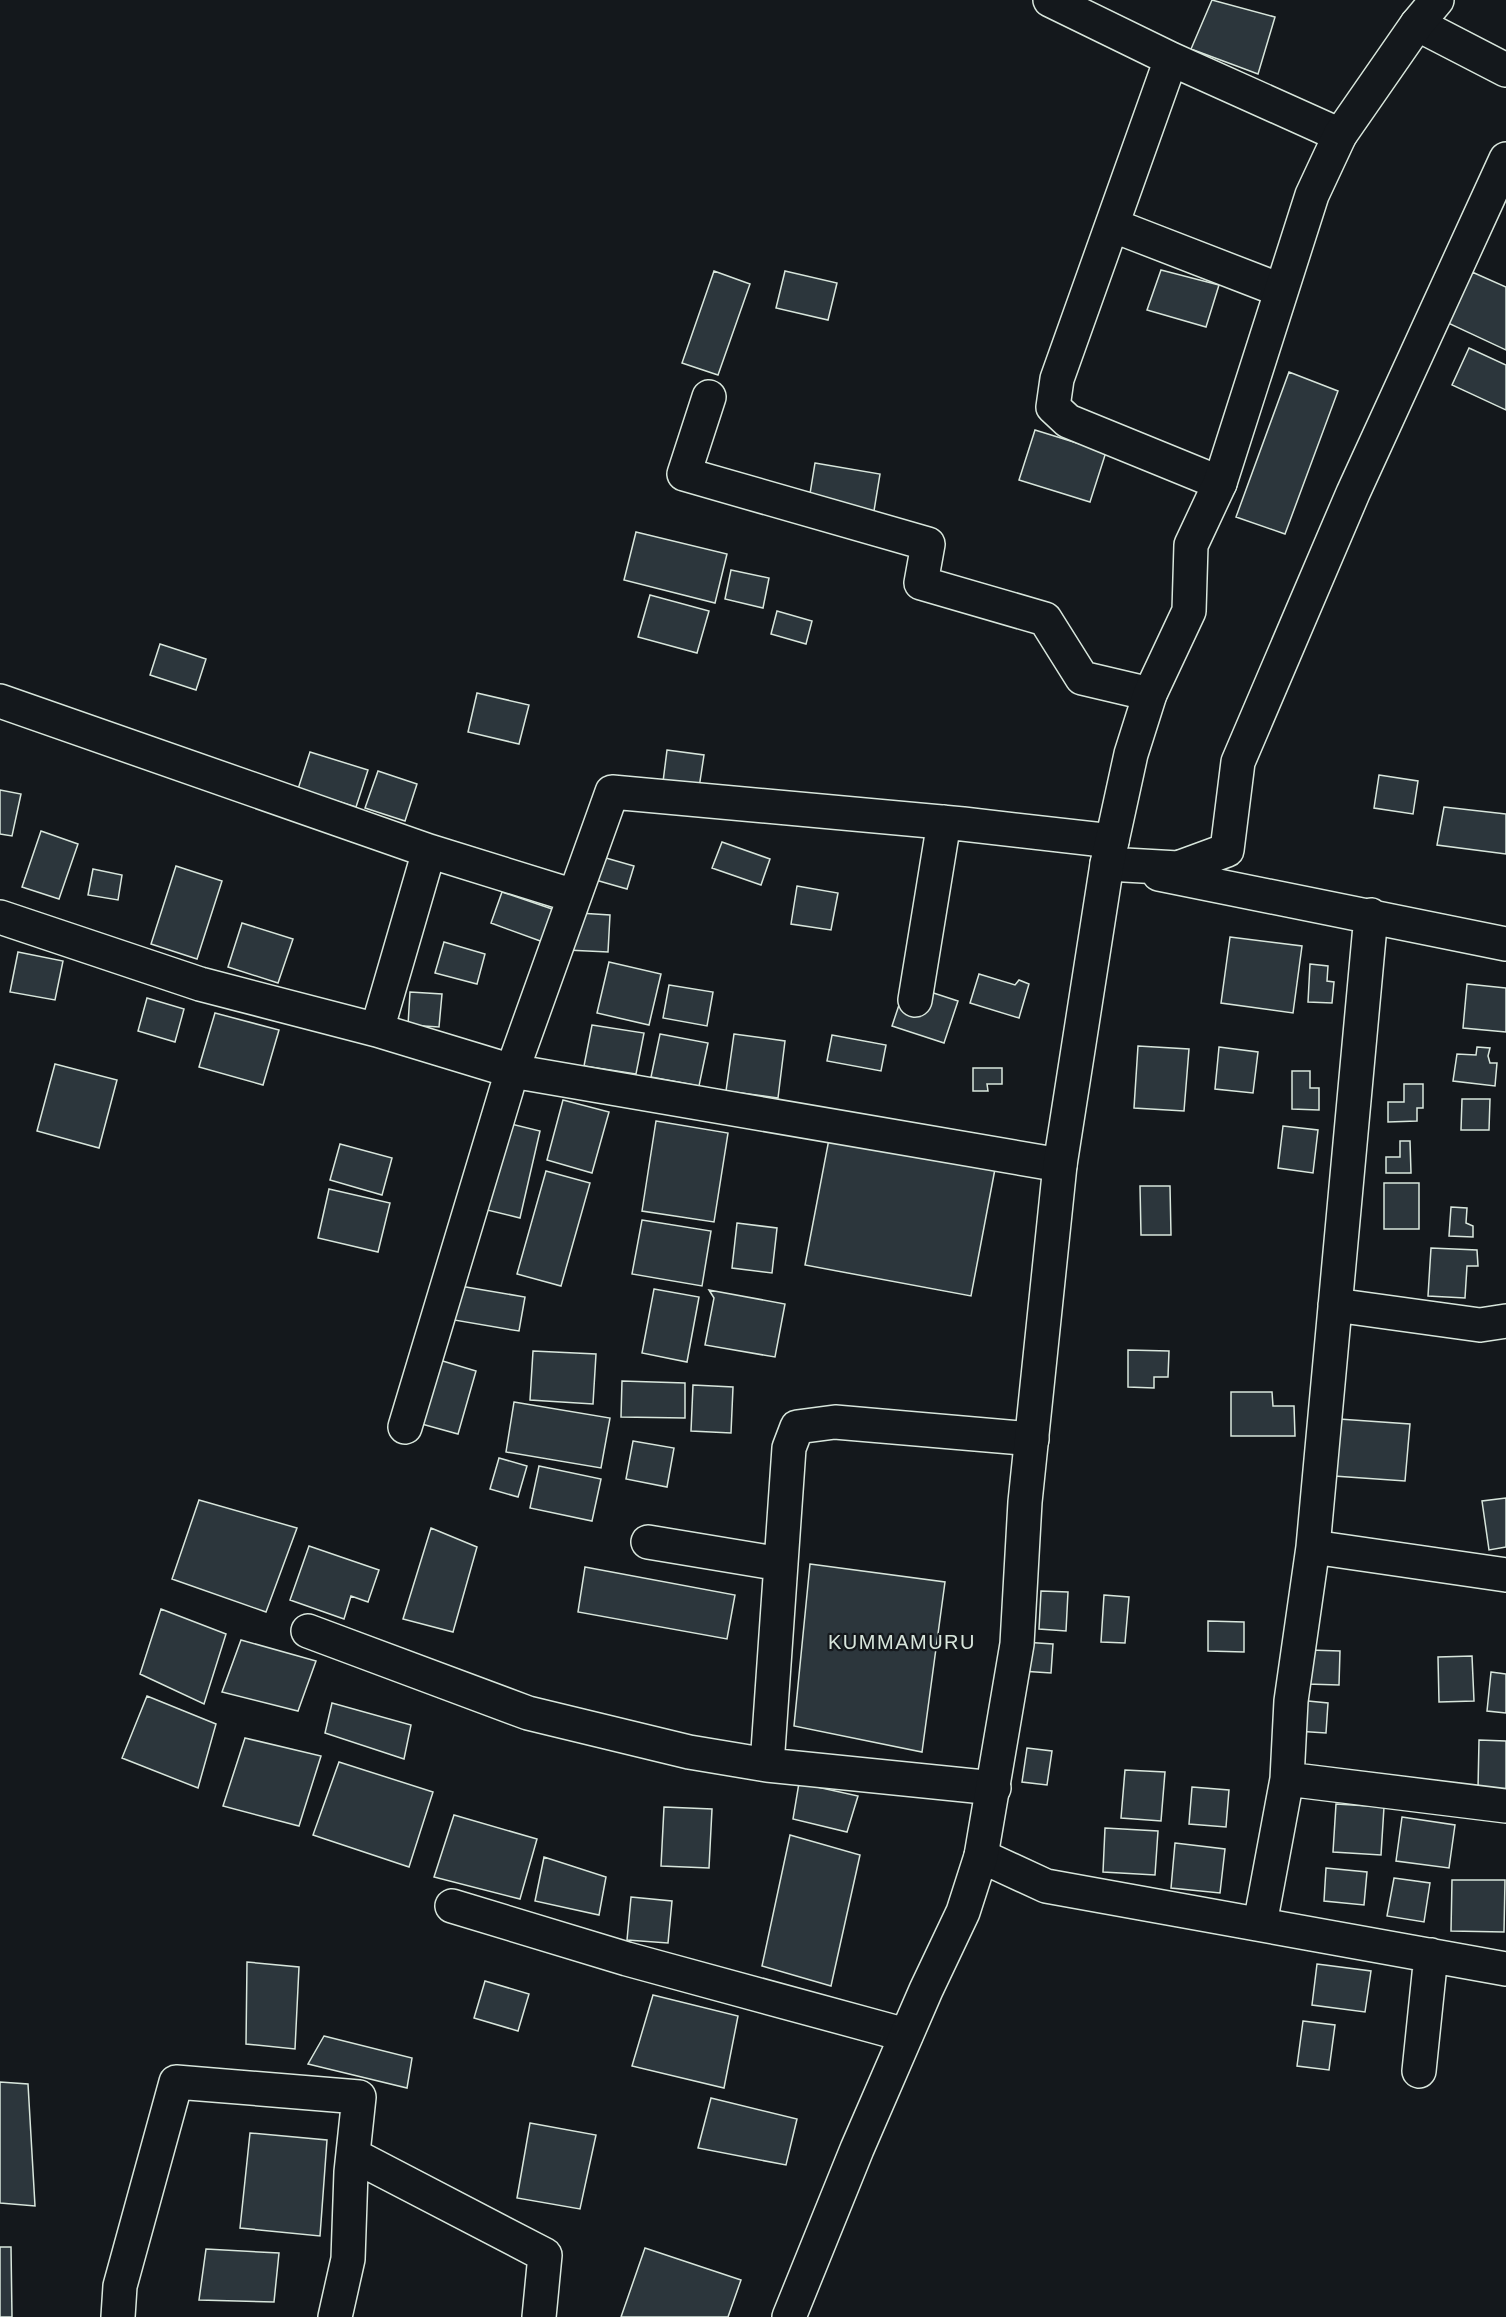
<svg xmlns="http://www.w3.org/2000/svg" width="1506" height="2317" viewBox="0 0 1506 2317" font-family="Helvetica,sans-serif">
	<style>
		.building { fill: #2c363c; stroke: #d8e6dc; stroke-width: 1.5 }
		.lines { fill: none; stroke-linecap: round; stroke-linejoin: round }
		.minor-casing { stroke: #d8e6dc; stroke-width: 36 }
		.secondary-casing { stroke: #d8e6dc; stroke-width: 36 }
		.minor { stroke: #14181c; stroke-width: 33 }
		.secondary { stroke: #14181c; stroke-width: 33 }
		.labels { text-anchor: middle; stroke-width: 4.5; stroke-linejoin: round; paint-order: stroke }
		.quarter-label { font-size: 20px; letter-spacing: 1.5px; fill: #d8e6dc; stroke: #14181c }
	</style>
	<rect width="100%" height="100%" fill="#14181c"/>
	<path class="building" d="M1212,0L1275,17L1258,74L1191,49Z
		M1161,270L1219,285L1206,327L1147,310Z
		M714,271L750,284L718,375L682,363Z
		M785,271L837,283L828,320L776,308Z
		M1472,272L1506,287V350L1448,323Z
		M1469,348L1506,365V410L1452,385Z
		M1289,372L1338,391L1285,534L1236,517Z
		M1035,430L1106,452L1090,502L1019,480Z
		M815,463L880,474L873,517L808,506Z
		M636,532L727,554L715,603L624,580Z
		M731,570L769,578L763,608L725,599Z
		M650,595L709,611L697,653L638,637Z
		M777,611L812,621L806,644L771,634Z
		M160,644L206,659L196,690L150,675Z
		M477,693L529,705L519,744L468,732Z
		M667,750L704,755L699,788L663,782Z
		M310,752L368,770L356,807L298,789Z
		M378,771L417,784L405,821L365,808Z
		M1379,775L1418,781L1413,814L1374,808Z
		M0,790L21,794L12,836L0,834Z
		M1444,807L1506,814V854L1437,845Z
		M41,831L78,844L59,899L22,887Z
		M722,842L770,859L761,885L712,868Z
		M599,856L634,866L627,889L592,879Z
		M176,866L222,881L197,959L151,944Z
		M93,869L122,875L118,900L88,895Z
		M797,886L838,893L831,930L791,924Z
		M502,892L555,910L543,942L491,923Z
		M579,913L610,915L608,952L567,950Z
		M242,923L293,939L278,983L228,967Z
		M1230,937L1302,946L1293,1013L1221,1003Z
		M444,942L485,954L477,984L435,973Z
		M18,952L63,961L55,1000L10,992Z
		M609,962L661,974L649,1025L597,1013Z
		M1310,964L1328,966L1327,981L1334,982L1332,1003L1308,1002Z
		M979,974L1015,985L1019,980L1029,984L1019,1018L970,1003Z
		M906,984L958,1001L944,1043L892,1026Z
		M1467,984L1506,988V1032L1463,1028Z
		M669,985L713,992L707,1026L663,1018Z
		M410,992L442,994L439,1027L408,1025Z
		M147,998L184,1009L175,1042L138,1031Z
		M215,1013L279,1030L263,1085L199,1067Z
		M592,1025L644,1033L636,1074L584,1066Z
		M660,1034L708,1043L699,1086L651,1077Z
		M734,1034L785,1041L778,1098L726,1091Z
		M832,1035L886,1045L881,1071L827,1061Z
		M1138,1046L1189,1049L1184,1111L1134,1108Z
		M1219,1047L1258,1052L1253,1093L1215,1089Z
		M1477,1047L1490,1048L1488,1056L1490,1063H1497L1495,1086L1453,1081L1457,1054L1476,1055Z
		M55,1064L117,1080L99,1148L37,1131Z
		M973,1068H1002V1084H987L988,1091H973Z
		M1292,1071H1310V1088H1319V1110L1292,1109Z
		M1404,1084H1423V1108H1417V1121L1388,1122V1102H1404Z
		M1462,1099H1490L1489,1130H1461Z
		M563,1100L609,1112L592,1173L547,1160Z
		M656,1121L728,1133L714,1222L642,1211Z
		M503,1122L540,1131L520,1218L483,1209Z
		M1283,1126L1318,1130L1313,1173L1278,1168Z
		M829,1139L995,1169L971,1296L805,1265Z
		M1400,1141H1410L1411,1173H1386V1157H1400Z
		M340,1144L392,1158L382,1195L330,1180Z
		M546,1171L590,1183L561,1286L517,1274Z
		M1384,1183H1419V1229H1384Z
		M1140,1186H1170L1171,1235H1141Z
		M329,1189L390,1203L378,1252L318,1238Z
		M1451,1207L1467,1208L1466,1223L1473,1226V1237L1449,1236Z
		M642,1220L711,1231L702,1286L632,1274Z
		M737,1223L777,1228L772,1273L732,1268Z
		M1431,1248L1477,1250L1478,1266H1467L1465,1298L1428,1296Z
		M460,1286L525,1297L519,1331L454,1320Z
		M654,1289L699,1297L687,1362L642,1353Z
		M709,1290L785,1304L775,1357L705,1345L714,1298Z
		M1128,1350L1169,1351L1168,1377H1154V1388L1128,1387Z
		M533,1351L596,1354L593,1404L530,1400Z
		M436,1359L476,1371L458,1434L418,1423Z
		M622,1381L685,1383V1418L621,1417Z
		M693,1385L733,1387L731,1433L691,1431Z
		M1231,1392H1272L1273,1406H1294L1295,1436H1231Z
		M514,1402L610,1418L601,1468L506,1452Z
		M1339,1419L1410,1424L1405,1481L1334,1476Z
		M633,1441L674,1448L667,1487L626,1479Z
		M499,1458L527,1466L518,1497L490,1489Z
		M539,1466L601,1479L592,1521L530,1508Z
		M1506,1498V1547L1489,1550L1482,1501Z
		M199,1500L297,1528L266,1612L172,1579Z
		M431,1528L477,1547L453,1632L403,1619Z
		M309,1546L379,1570L368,1602L351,1596L344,1619L290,1600Z
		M810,1564L945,1582L922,1752L794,1726Z
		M585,1567L735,1595L727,1639L578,1612Z
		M1041,1591L1068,1592L1066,1631L1039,1629Z
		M1104,1595L1129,1597L1125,1643L1101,1642Z
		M161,1609L226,1634L204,1704L140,1674Z
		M1208,1621L1244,1622V1652L1208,1651Z
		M241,1640L316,1661L298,1711L222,1692Z
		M1023,1642L1053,1644L1051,1673L1021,1671Z
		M1309,1650L1340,1651L1339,1685L1307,1684Z
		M1472,1656L1474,1701L1439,1702L1438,1657Z
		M1491,1672L1506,1674V1713L1487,1711Z
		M147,1696L216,1724L198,1788L122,1758Z
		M1298,1700L1328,1703L1326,1733L1296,1731Z
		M332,1703L411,1725L404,1759L325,1733Z
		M245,1738L321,1756L299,1826L223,1806Z
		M1479,1740L1506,1741V1790L1478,1789Z
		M1027,1748L1052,1751L1047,1785L1022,1782Z
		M339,1762L433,1792L409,1867L313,1835Z
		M1125,1770L1165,1772L1161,1821L1121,1818Z
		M799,1783L858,1796L847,1832L793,1819Z
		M1192,1787L1229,1790L1226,1827L1189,1824Z
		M1336,1804L1384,1807L1381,1855L1333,1852Z
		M664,1807L712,1809L709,1868L661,1866Z
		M454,1815L537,1839L520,1899L434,1877Z
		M1402,1817L1455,1825L1449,1868L1396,1861Z
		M1105,1828L1158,1831L1155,1875L1103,1872Z
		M790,1835L860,1855L831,1986L762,1966Z
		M1175,1843L1225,1849L1220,1893L1171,1888Z
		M544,1857L606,1877L599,1915L535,1901Z
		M1326,1868L1367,1872L1364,1905L1324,1901Z
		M1394,1878L1430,1883L1424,1922L1387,1916Z
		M1452,1880H1505L1504,1932L1451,1931Z
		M631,1897L672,1901L668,1943L627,1940Z
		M247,1962L299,1967L295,2049L246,2044Z
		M1317,1964L1371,1971L1365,2012L1312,2005Z
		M485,1981L529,1994L518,2031L474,2018Z
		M653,1995L738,2016L724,2088L632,2066Z
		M1303,2021L1335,2025L1329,2070L1297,2066Z
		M324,2036L412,2058L407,2088L308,2064Z
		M0,2082L28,2084L35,2206L0,2203Z
		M711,2098L797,2119L786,2165L698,2148Z
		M530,2123L596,2135L580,2209L517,2198Z
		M250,2133L327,2140L320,2236L240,2228Z
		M0,2247H11L12,2317H0Z
		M645,2248L741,2280L728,2317H621Z
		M206,2249L279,2253L274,2302L199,2300Z"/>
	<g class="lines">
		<g class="minor-casing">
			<path id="minor" d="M1050,0L1171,59L1340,135
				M1417,24L1506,70
				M1171,59L1057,379L1053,407L1068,421L1220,483
				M1112,225L1280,290
				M709,397L684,474L928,544L921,583L1045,619L1082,678L1150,694
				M0,701L429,851L377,1030
				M429,851L574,896
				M1107,864L1178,868L1227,850L1238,762L1353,493L1506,159
				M1159,874L1506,944
				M0,917L200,984L377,1030L512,1071L1060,1165
				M915,1000L944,822
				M1335,1305L1480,1325L1506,1321
				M405,1427L512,1071L612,792L963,824L1112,841
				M648,1542L781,1564
				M1313,1547L1506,1575
				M308,1631L528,1713L689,1752L767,1765L994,1788
				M767,1765L789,1448L797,1427L835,1422L1032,1439
				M1287,1779L1506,1806
				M981,1856L1046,1886L1506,1969
				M452,1906L627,1959L906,2035
				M1260,1924L1287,1779L1291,1701L1313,1547L1371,915
				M1419,2071L1431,1955
				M353,2155L545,2255L539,2317
				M118,2317L120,2286L176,2082L359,2097L351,2172L348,2259L335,2317"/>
		</g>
		<g class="secondary-casing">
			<path id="secondary" d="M789,2317L857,2149L926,1990L963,1912L981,1856L1017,1644L1025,1502L1060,1165L1107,864L1131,754L1150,694L1189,611L1191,545L1220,483L1312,195L1340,135L1417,24L1437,0"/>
		</g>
		<use href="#minor" class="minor"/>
		<use href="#secondary" class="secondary"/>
	</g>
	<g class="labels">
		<g class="quarter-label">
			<text x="902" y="1649">KUMMAMURU</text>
		</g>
	</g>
</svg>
